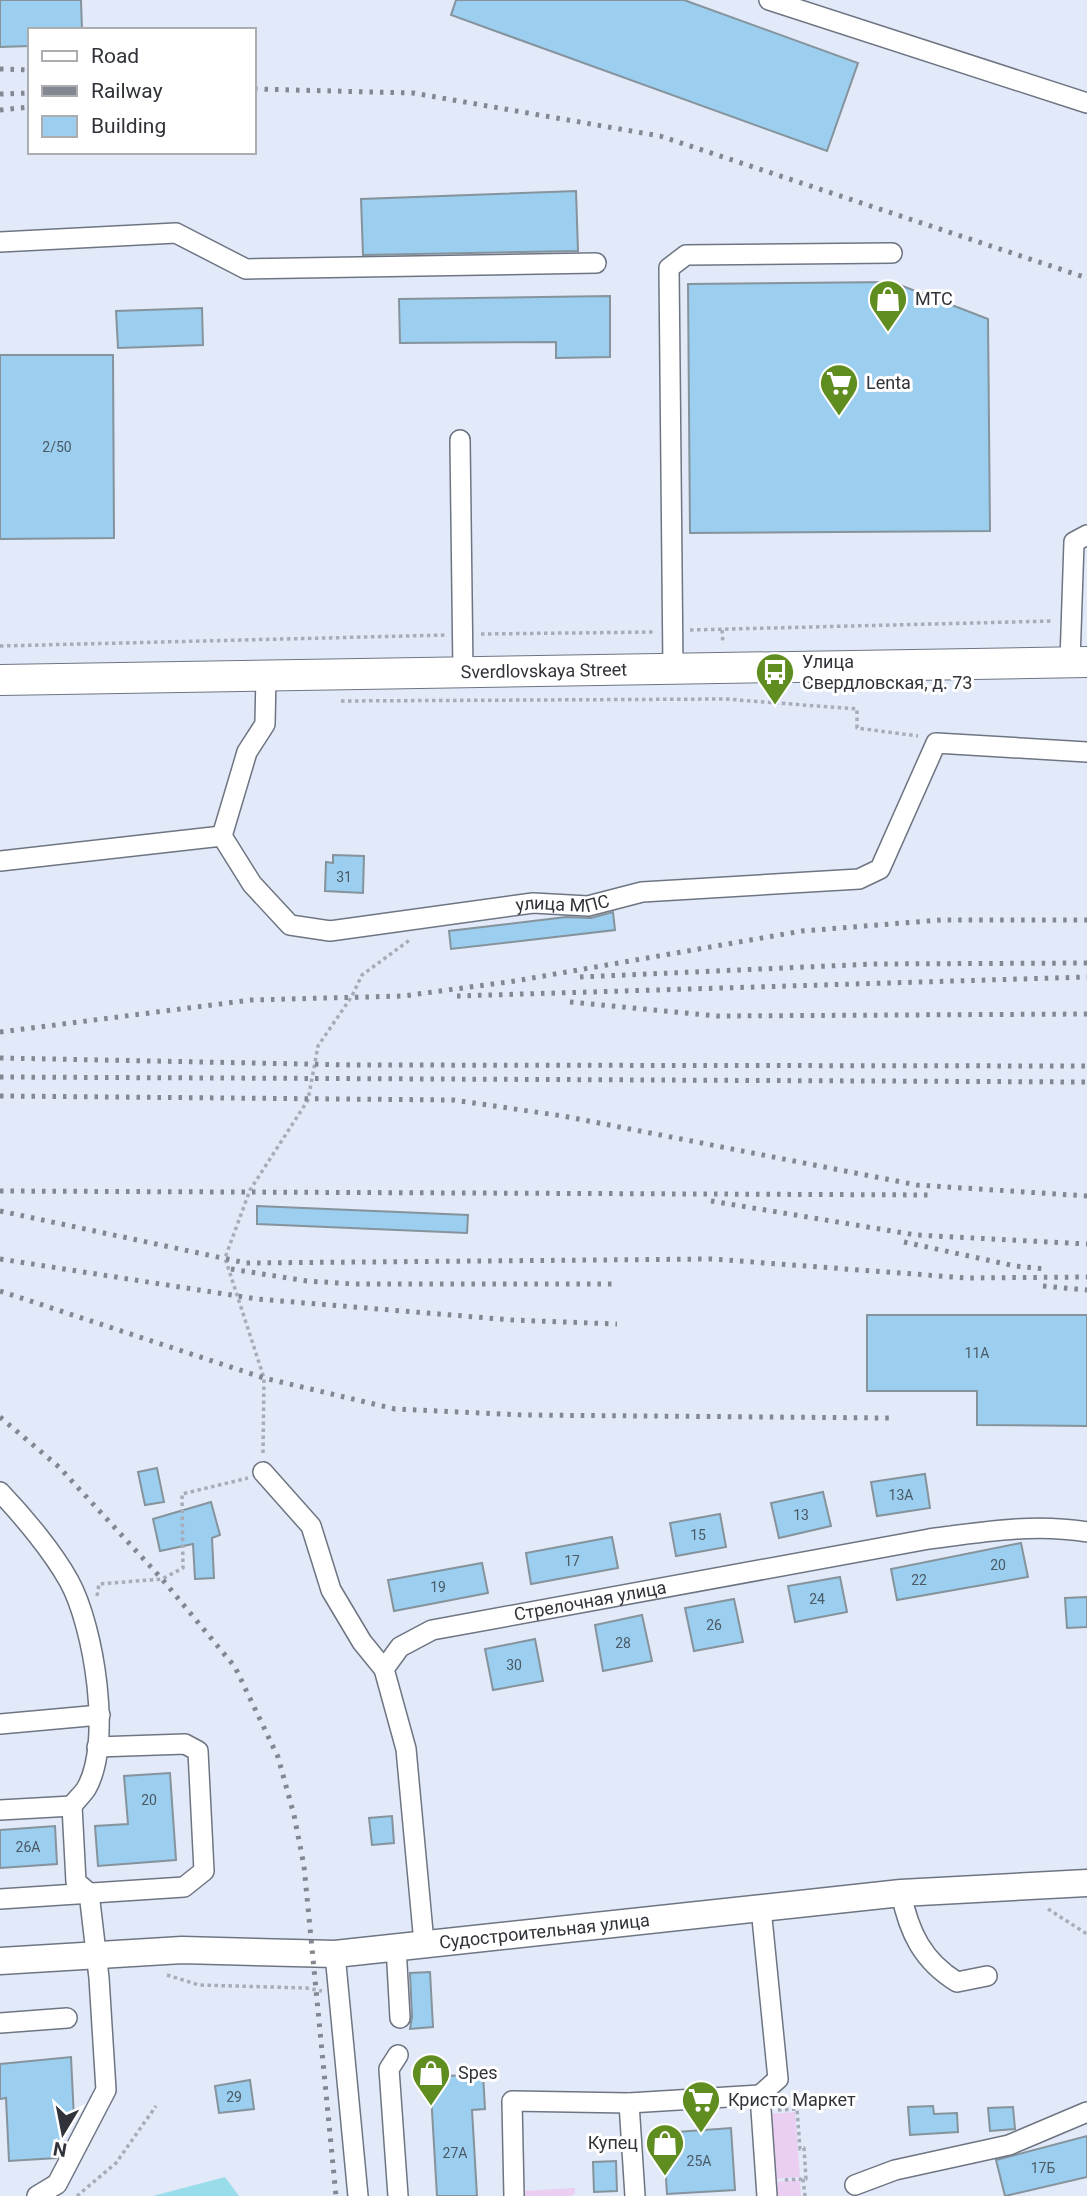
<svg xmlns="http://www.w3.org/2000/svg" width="1087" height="2196" viewBox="0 0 1087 2196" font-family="Roboto,sans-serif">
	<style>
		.green { fill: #eacff2 }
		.water { fill: #99ddeb }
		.building { fill: #9bceef; stroke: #85939c; stroke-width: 2 }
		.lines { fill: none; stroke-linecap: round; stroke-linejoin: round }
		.minor-casing { stroke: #6e7582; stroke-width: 22 }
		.major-casing { stroke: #6e7582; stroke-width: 29 }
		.highway-casing { stroke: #6e7582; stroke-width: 32 }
		.path { stroke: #a7acb8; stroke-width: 3.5; stroke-dasharray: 3.5 3.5; stroke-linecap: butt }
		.minor { stroke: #fff; stroke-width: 19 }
		.major { stroke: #fff; stroke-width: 26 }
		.highway { stroke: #fff; stroke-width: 30 }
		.rail { stroke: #828791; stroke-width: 5; stroke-dasharray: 3.5 7; stroke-linecap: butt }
		.labels { text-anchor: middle; stroke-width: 6; stroke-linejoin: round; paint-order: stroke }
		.number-label { font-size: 14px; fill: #4b5a66 }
		.poi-label { font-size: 18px; fill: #303339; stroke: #fff; text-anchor: start }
		.street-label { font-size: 18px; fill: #303339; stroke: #fff }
	</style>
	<rect width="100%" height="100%" fill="#e2e9f8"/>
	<path class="green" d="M795,2112L800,2177L775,2179L770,2114Z
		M800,2180L801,2196H777L775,2182Z
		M575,2188V2194L570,2196H523V2191Z"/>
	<path class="water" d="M225,2177L239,2196H152H153Z"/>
	<path class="building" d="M0,0H81L82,30H30V46L0,47Z
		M456,0H684L858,63L827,151L451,15Z
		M576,191L578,251L363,255L361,199Z
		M892,282L988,319L990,531L690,533L688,284Z
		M610,296V357L556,358V342L400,343L399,299Z
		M202,308L203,345L118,348L116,311Z
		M0,355H113L114,538L0,539Z
		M333,855L364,856L363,893L325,891L326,862L333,863Z
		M613,912L615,930L451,949L449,931L566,917L591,918Z
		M257,1206L468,1215L467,1233L257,1224Z
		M867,1315H1087V1426L977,1425V1391H867Z
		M157,1468L164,1502L145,1505L138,1472Z
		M925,1474L930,1508L877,1516L871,1482Z
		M823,1492L831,1526L779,1538L771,1503Z
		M211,1502L220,1535L212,1538L214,1578L195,1579L193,1544L160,1551L153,1519Z
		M720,1514L726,1547L676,1556L670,1523Z
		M612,1537L618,1568L531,1584L526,1553Z
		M1021,1543L1028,1577L897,1600L891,1569Z
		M482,1563L488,1593L394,1611L388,1580Z
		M840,1577L847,1612L795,1622L788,1586Z
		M1087,1597V1627L1067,1628L1065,1598Z
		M734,1599L743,1642L694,1651L685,1608Z
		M642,1615L652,1661L603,1671L595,1625Z
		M535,1639L543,1681L493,1690L485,1649Z
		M170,1773L176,1860L98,1866L95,1826L128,1824L124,1776Z
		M392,1816L394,1843L372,1845L369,1818Z
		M55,1826L57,1864L0,1868V1830Z
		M430,1972L433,2027L410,2029L412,2017L410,1973Z
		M71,2057L74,2119H60L62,2149L57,2158L9,2161L6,2098L0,2099V2064Z
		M483,2074L485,2109L472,2110L477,2196H437L430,2077Z
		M250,2080L254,2109L219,2113L215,2086Z
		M933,2106L934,2114L957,2113L958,2132L910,2135L908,2107Z
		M1013,2107L1015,2129L990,2131L988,2108Z
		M731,2128L735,2190L667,2194L663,2133Z
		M1087,2136V2177L1005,2196L996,2160Z
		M616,2161L617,2191L594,2192L593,2162Z"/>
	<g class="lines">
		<g class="minor-casing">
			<g id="minor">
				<path d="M769,0L1087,103"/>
				<path d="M0,242L176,233L246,269L596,263"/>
				<path d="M460,440L463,672"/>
				<path d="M1070,661L1074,542L1087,535"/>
				<path d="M673,669L669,268L686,255L892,253"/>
				<path d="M222,836L247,752L265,724L266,675"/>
				<path id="s1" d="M0,861L222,836L252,884L290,925L330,931L533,903L588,906L642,892L859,879L880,869L936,743L1087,752"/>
				<path d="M263,1472L311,1526L331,1590L362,1642L384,1669"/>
				<path d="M0,1492C23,1516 53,1552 69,1581C94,1626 113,1744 86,1789C82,1795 76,1800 72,1806L76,1882L89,1893L99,1978L106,2090L57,2184L37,2196"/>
				<path d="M0,1724L100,1715"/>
				<path d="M0,1810L72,1806"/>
				<path d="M901,1893C909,1933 923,1961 957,1982L987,1976"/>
				<path d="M0,1899L184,1887L204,1871L198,1751L185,1744L97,1747"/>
				<path d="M761,1908L778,2079L760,2095L767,2196"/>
				<path id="s2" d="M424,1943L406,1749L384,1669L400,1647L432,1630L929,1539C982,1532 1034,1523 1087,1532"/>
				<path d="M396,1946L400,2018"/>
				<path d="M335,1954L358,2196"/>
				<path d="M0,2023L67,2018"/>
				<path d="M398,2055L389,2069L398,2196"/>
				<path d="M855,2185L895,2170L1009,2145L1087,2112"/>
				<path d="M514,2196L512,2101L629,2103"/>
				<path d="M635,2196L629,2103L760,2095"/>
			</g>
		</g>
		<g class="major-casing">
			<g id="major">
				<path id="s3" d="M0,1961L182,1950L335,1954L901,1893L1087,1883"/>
			</g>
		</g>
		<g class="highway-casing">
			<g id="highway">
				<path id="s4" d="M0,680L1087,662"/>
			</g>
		</g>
		<path class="path" d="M690,630L1053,621
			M722,630L723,644
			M481,634L656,632
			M0,646L446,635
			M341,701L725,699L857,709V728L918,736
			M263,1453L264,1378L225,1258L250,1190L308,1100L318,1046L352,996L362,975L411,939
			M97,1596L99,1584L162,1579L183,1568L182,1494L248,1478
			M1048,1909L1087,1934
			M167,1975L199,1985L306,1988L322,1991
			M778,2110L797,2109L800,2149L804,2148L806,2179L783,2180
			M803,2179L805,2196
			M77,2196L116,2163L156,2106"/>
		<use href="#minor" class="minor"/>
		<use href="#major" class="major"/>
		<use href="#highway" class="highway"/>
		<path class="rail" d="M0,69L30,70
			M254,89L413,93L660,136L1087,278
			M0,94L30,93
			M0,110L30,107
			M580,977L874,964L1087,963
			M457,996L1087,977
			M570,1002L717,1016L1087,1014
			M0,1032L251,1000L403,996L515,981L802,931L941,920H1087
			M0,1058L354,1065L1087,1066
			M0,1077L1087,1082
			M0,1096L453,1100L563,1116L917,1185L1087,1196
			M0,1191L934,1195
			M711,1201L916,1235L1087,1244
			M0,1211L246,1263L712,1259L967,1278L1087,1277
			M904,1242L1015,1266L1045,1269
			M0,1259L257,1299L512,1320L617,1324
			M231,1269L307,1281L355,1284H612
			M1043,1286L1087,1290
			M0,1291L264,1378L395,1409L524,1415L889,1418
			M0,1417L59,1467L162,1579L235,1667L278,1757L294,1815L304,1866L336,2196"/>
	</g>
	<defs>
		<g id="shop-pin" transform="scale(2.0125)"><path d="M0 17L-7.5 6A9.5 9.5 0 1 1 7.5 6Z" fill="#608d1f" stroke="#fff"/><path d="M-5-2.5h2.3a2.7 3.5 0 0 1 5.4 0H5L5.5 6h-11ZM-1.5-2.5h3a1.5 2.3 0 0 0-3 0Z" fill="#fff"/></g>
		<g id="supermarket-pin" transform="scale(2.0125)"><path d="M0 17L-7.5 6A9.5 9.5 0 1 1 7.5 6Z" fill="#608d1f" stroke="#fff"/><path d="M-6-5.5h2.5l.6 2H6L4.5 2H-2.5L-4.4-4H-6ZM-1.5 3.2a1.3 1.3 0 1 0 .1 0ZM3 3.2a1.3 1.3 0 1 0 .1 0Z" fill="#fff"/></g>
		<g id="bus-pin" transform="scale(2.0125)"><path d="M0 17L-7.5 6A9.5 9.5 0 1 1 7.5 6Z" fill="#608d1f" stroke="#fff"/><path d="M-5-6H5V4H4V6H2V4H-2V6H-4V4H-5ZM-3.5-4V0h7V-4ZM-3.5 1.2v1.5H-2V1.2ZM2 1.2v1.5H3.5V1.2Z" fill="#fff"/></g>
	</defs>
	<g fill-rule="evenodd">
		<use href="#shop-pin" x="888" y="299"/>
		<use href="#supermarket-pin" x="839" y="383"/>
		<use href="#bus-pin" x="775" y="672"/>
		<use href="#shop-pin" x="431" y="2073"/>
		<use href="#supermarket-pin" x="701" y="2100"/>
		<use href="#shop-pin" x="665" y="2143"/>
	</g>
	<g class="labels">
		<g class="number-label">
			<text x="57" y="452">2/50</text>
			<text x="344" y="882">31</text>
			<text x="977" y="1358">11А</text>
			<text x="901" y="1500">13А</text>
			<text x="801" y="1520">13</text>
			<text x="698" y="1540">15</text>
			<text x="572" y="1566">17</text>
			<text x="998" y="1570">20</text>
			<text x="919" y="1585">22</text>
			<text x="438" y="1592">19</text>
			<text x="817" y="1604">24</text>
			<text x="714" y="1630">26</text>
			<text x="623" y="1648">28</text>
			<text x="514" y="1670">30</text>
			<text x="149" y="1805">20</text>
			<text x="28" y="1852">26А</text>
			<text x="234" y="2102">29</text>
			<text x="455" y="2158">27А</text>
			<text x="699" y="2166">25А</text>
			<text x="1043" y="2173">17Б</text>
		</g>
		<g class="poi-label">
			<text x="915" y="305">МТС</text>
			<text x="866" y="389">Lenta</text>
			<text x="802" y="668">Улица<tspan x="802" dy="21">Свердловская, д. 73</tspan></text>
			<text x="458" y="2079">Spes</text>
			<text x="728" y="2106">Кристо Маркет</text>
			<text x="638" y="2149" text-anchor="end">Купец</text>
		</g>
		<g class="street-label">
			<text dy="6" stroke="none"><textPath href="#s4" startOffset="544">Sverdlovskaya Street</textPath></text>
			<text dy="6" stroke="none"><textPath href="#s1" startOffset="611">улица МПС</textPath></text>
			<text dy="6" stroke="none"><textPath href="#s2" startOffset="502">Стрелочная улица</textPath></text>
			<text dy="6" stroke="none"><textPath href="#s3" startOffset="546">Судостроительная улица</textPath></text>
		</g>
	</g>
	<rect x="28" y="28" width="228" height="126" fill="#ffffff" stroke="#acadb0" stroke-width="2"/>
	<rect x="42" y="51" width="35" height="10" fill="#ffffff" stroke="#acadb0" stroke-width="2"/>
	<text x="91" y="63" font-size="21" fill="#303339">Road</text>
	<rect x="42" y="86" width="35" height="10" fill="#828791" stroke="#acadb0" stroke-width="2"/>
	<text x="91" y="98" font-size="21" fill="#303339">Railway</text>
	<rect x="42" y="116" width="35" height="21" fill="#9bceef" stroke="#acadb0" stroke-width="2"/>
	<text x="91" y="133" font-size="21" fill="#303339">Building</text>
	<g transform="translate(63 2133) rotate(190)" stroke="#ffffff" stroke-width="5" paint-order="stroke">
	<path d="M0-5L12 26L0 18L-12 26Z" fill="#303339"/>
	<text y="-10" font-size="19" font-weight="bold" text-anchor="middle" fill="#303339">N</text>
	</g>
</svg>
